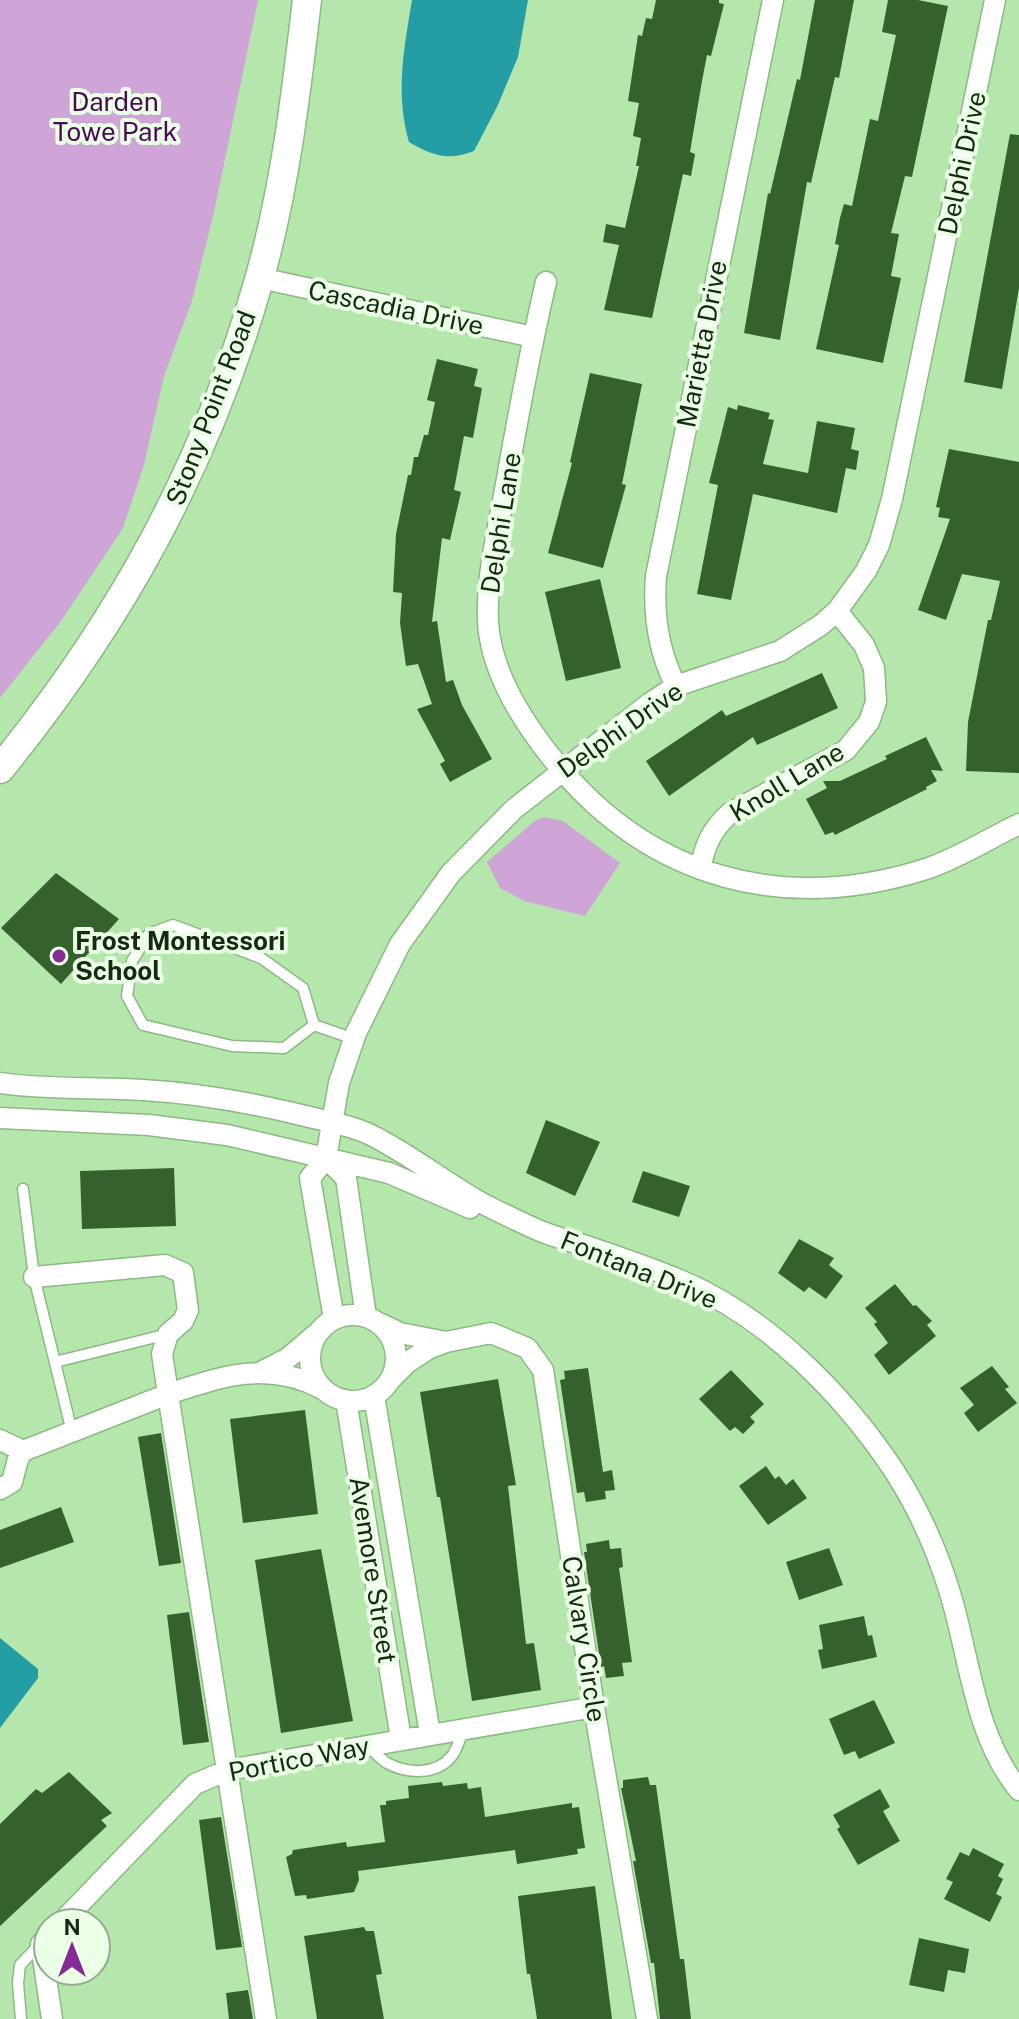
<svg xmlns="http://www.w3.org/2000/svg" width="1019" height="2019" viewBox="0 0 1019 2019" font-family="'Public Sans',sans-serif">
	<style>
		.green { fill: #cea5d6 }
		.water { fill: #249da4 }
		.building { fill: #36612e }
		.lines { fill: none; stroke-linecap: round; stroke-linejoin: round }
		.lane-casing { stroke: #8bba82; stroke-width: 13 }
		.street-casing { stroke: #8bba82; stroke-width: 23 }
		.secondary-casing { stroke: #8bba82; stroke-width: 31 }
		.lane { stroke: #fff; stroke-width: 10 }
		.street { stroke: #fff; stroke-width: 20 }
		.secondary { stroke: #fff; stroke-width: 28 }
		.poi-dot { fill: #852a96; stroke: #ebffe7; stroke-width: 3 }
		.labels { text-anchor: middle; stroke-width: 8; stroke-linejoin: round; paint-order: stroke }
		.park-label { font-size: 26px; fill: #490954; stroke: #ebffe7 }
		.street-label { font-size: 26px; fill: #172913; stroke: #ebffe7 }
		.poi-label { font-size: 26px; font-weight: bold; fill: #172913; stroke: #ebffe7; text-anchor: start }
	</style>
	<rect width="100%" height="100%" fill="#b5e7ac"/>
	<path class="green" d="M0,0H258L214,212L192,301L164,376L144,465L123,528L61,621L0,698Z
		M544,817L563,821L620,863L585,916L524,901L500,888L487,862L536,820Z"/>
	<path class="water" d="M412,0H528L518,57L497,107L474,151C448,161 433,156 409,142C395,94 404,48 412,0Z
		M0,1638L38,1669V1678L0,1728Z"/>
	<path class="building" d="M656,0H719V3L724,4L711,56L707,55L702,81L690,152L695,154L691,176L683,174L652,318L604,310L619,245L603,242L606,224L625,228L639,166H636L641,138L633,136L639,103L628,101L638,35L642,36L646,18L652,19Z
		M815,0H854L839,78L835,77L811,183L807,182L780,340L744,333L768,193L770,194L797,79L800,80Z
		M888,0H918L948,6L912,177L905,176L891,233L899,234L891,276L901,278L883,363L816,349L839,245L835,244L840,218L844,204L852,206L870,119L878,121L896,35L882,32Z
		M1010,134L1019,135V288L1002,389L964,382Z
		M437,359L478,369L474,386L482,388L473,438L464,436L454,490L461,492L450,540L442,538L432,622L437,621L446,682L453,680L462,705L492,759L450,782L440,764L445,761L417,709L432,704L418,664L406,666L400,623L402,593L393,592L396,534L408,475H411L414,457H418L424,435H428L435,402L427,400Z
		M590,373L642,384L622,484L626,485L603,568L548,553L572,463L570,462Z
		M738,405L770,413L768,419L774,420L763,464L808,473L817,421L855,428L851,449L859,451L856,470L846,468L837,513L753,494L731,600L697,594L718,485L709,483L728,407L737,410Z
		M949,449L1019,462V773L966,771L968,722L988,620H991L1000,581L962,574L946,620L918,610L950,519L938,517L940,508L936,507Z
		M600,579L621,668L566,681L545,592Z
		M822,673L838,708L757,745L753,737L669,796L646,761L722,710L726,716Z
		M926,737L943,771L931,770L937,781L926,787L927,789L835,835L833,832L825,835L806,799L827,788L823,781H840L887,759L885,756Z
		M56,873L119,919L61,984L1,928Z
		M546,1120L600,1142L575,1196L526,1173Z
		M174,1168L176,1226L82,1229L80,1171Z
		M643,1171L690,1186L679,1217L632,1202Z
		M799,1239L834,1258L829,1265L843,1276L826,1299L809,1287L804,1292L778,1273Z
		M895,1284L913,1306L916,1305L932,1321L927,1325L936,1336L889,1375L874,1355L888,1343L874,1324L877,1322L865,1308Z
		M992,1366L1009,1387L1005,1389L1017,1403L978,1432L964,1413L974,1405L960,1388Z
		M588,1368L603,1472L612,1470L615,1490L605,1491L606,1499L586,1502L584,1492L577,1493L560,1380L565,1379L564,1371Z
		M731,1370L764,1404L750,1417L755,1422L743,1434L735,1427L730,1431L699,1399Z
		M498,1379L516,1485L508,1486L526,1644L534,1643L541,1690L472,1701L440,1497H437L420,1392Z
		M305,1410L318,1514L243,1523L230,1419Z
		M161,1433L181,1563L159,1566L138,1437Z
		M766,1466L775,1479L779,1476L786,1485L793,1479L807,1498L768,1525L739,1486Z
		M61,1507L74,1542L0,1568V1530Z
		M609,1540L610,1549L621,1548L623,1567L619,1568L632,1662L622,1663L624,1676L606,1678L604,1666L601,1667L584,1552H587L586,1544Z
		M829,1548L843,1585L799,1600L786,1562Z
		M321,1549L353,1721L281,1733L255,1560Z
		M189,1612L209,1742L183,1745L167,1615Z
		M864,1616L868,1636L872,1635L877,1657L822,1669L818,1650L823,1649L819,1625Z
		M874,1700L895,1743L859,1759L855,1751L844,1755L829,1719Z
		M69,1772L112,1813L101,1820L107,1826L0,1926V1824L36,1789L42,1793Z
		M648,1777L650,1785H656L680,1959H684L691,2019H660L654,1963H651L633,1861H636L621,1788H623V1780Z
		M442,1782L443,1786L467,1783L468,1789L481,1787L485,1817L572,1803V1808L579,1807L585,1848L577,1849L578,1854L517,1864L515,1850L358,1871L359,1880L354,1892L307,1899L306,1895L295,1896L286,1857L292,1854L293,1850L346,1842L347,1847L385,1842L380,1805H386V1801L409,1798L408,1786Z
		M880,1789L890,1807L883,1811L900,1841L858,1865L837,1829L840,1827L833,1815Z
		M221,1817L242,1947L216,1950L199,1820Z
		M973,1848L1004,1864L998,1876L1003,1879L996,1894L1002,1897L990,1922L944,1899L953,1882L946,1879L960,1852L969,1856Z
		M595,1886L612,2019H537L530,1974H527L518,1896Z
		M364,1927L366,1931H374L382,1974L376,1975L384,2019H317L304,1936Z
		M919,1938L969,1949L965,1973L948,1970L944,1992L909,1985Z
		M248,1990L253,2019H229L226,1993Z"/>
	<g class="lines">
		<g class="lane-casing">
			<path id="lane" d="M173,925L261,958L303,988L314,1025L284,1048L232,1046L143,1025L127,996L132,961L149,934Z
				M314,1025L354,1039
				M23,1189L34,1277L72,1432
				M55,1362L168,1334
				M368,1746C374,1751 380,1759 387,1763C407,1774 436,1775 451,1757C458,1749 460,1737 464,1728
				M21,2019L18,1983L20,1965L39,1945"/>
		</g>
		<g class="street-casing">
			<path id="street" d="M260,278L533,337
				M546,282C530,349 518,417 506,484C498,530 486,576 488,622C491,674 524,724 556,763C651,879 784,914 926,869C959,858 988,839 1019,824
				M676,686C658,651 653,615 656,576L773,0
				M700,869C705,845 711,830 730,813L846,750L869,722L876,702L874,668L864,645L837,611
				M0,1083C47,1090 95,1087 143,1090C195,1093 247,1102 297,1114C320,1120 348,1124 369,1134C404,1151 435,1175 468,1195C487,1207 508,1216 529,1226C547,1235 567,1240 586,1246C619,1257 651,1268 682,1281C767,1317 842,1393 893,1469C917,1506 937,1550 950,1593C970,1658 974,1735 1019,1790
				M0,1118L149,1125L227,1135L389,1173L470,1208
				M326,1158L346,1178L366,1317
				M310 1358a43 43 0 1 1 86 0a43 43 0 1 1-86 0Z
				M334,1319L310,1178L326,1158L339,1083L356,1033L400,944L451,873L514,809L650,703L676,686L780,651L821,625L837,611L866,571L879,545L892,499L995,0
				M381,1324L400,1333L446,1342
				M263,1371L288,1358L315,1335
				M392,1378L408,1362L428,1349L446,1342L491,1333L527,1348L543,1370L594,1707L647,2019
				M374,1396L430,1734
				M346,1400L401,1739
				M0,1440L23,1451L168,1394L162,1354L168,1334L183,1321L188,1310L183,1273L165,1265L34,1277
				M0,1489L12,1482L18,1459L23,1451
				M61,1923L195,1784L228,1770L594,1707
				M48,1937L41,1944L52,2019
				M266,2019L168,1394C223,1376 267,1360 323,1389"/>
		</g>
		<g class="secondary-casing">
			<path id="secondary" d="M0,769C121,620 206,466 259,280C285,189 296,94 307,0"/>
		</g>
		<use href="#lane" class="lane"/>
		<use href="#street" class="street"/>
		<use href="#secondary" class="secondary"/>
	</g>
	<circle class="poi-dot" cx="59" cy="956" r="8"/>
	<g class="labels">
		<g class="park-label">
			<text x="115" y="111">Darden<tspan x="115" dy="30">Towe Park</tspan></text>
		</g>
		<g class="street-label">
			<text transform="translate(962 163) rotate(-78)" y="9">Delphi Drive</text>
			<text transform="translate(396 308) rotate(12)" y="9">Cascadia Drive</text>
			<text transform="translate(702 344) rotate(-79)" y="9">Marietta Drive</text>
			<text transform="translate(211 408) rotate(-69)" y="9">Stony Point Road</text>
			<text transform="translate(501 523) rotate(-81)" y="9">Delphi Lane</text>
			<text transform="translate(620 730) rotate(-35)" y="9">Delphi Drive</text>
			<text transform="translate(787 782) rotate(-31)" y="9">Knoll Lane</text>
			<text transform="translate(639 1270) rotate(22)" y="9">Fontana Drive</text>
			<text transform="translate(373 1570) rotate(81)" y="9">Avemore Street</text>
			<text transform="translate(584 1639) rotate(81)" y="9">Calvary Circle</text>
			<text transform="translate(299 1759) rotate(-11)" y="9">Portico Way</text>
		</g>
		<g class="poi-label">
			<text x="75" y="950">Frost Montessori<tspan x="75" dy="30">School</tspan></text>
		</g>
	</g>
	<g transform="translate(72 1947)"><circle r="38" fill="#ebffe7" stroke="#96a992" stroke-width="2"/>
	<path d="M0-6L14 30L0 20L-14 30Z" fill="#852a96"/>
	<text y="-12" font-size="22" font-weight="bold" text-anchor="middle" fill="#172913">N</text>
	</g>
</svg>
